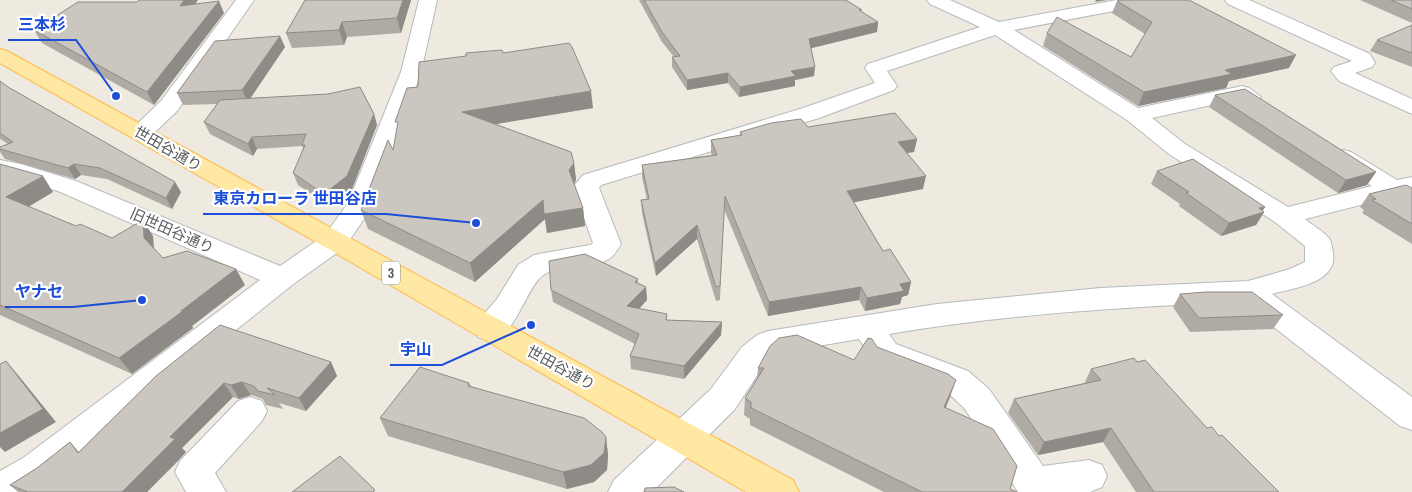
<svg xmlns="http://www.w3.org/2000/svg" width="1412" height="492" viewBox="0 0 1412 492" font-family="'Archivo Narrow','Noto Sans JP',sans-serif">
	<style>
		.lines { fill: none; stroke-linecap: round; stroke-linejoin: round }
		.minor-casing { stroke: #b6babf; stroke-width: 2 }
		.major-casing { stroke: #feba49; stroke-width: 2 }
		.minor { fill: #fff; fill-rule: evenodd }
		.major { fill: #ffe8a4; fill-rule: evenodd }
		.wall { fill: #afaaa4 }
		.shaded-wall { fill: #8e8b86 }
		.building { fill: #cbc6bf; stroke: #8e8b86 }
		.labels { text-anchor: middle; stroke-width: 4.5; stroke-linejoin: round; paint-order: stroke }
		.shield { fill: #fff; stroke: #8b8e92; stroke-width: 1 }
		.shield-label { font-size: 14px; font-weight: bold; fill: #595e63 }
		.street-label { font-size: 15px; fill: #595e63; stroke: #fff }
		.leader { fill: none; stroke: #1d4ed8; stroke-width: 2 }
		.callout-dot { fill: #1d4ed8; stroke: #fff; stroke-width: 2 }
		.callout-label { font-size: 16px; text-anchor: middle; font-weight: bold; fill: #1d4ed8; stroke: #fff; stroke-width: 4.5; stroke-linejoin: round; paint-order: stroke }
	</style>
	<rect width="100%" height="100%" fill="#eeeae0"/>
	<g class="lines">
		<g class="minor-casing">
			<path id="minor" d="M236,0H254L177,111L149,138L141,140L133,138L130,133L133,128L161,101Z
				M419,0H437L421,72L374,204L345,247L292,285L49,480L30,492H0V471L23,458L260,280L58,191L0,174V160L21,164L76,181L280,266L325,235L348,203L401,72Z
				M927,0H950L999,22L1117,0H1154L1151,4L1145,5L1014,30L1138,108L1242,86L1249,88L1261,97L1258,102L1250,103L1239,99L1152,118L1185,144L1288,207L1372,186L1335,162L1331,157L1335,152L1343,150L1351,152L1397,180L1412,177V192L1305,219C1312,225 1323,231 1329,238C1332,243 1332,248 1333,253C1338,283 1294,288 1272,294L1412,397V430L1400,426L1242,302C1124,307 1006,314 889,334L896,344L968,371L989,389L1043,466L1089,460L1102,465L1107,476L1102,487L1090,492H1018L965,409L944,389L874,362L859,339L777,353L764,365L735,409L652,492H608L614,480L711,389L742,347L757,335L768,331L937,304L1100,288L1248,281L1290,269L1305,262V246L1275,222L1169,154L1127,120L995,35L887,71L897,86L894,90L819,118L601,185L599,188L621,244C618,249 614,256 609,259C592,270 555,261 539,279C525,293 513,340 489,340C486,340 481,338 478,337L474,329L478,321L497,299L518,265L534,255L544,253L590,245L593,243L573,187L583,175L803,108L875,83L865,68L868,64L980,27L930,4Z
				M1225,0H1249L1370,54L1375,63L1372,67L1355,73L1412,99V114L1339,81L1331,71L1334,67L1352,61L1228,4Z
				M250,397L262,401L267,411L262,421L215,473L226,492H186L175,472L180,461L238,401Z"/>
		</g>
		<g class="major-casing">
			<path id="major" d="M0,49L7,51L793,480L799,492H746L325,247L0,63Z"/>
		</g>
		<use href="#minor" class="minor"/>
		<use href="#major" class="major"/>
	</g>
	<path class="wall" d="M305,0H411L401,33L347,37L344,45L292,48L286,33Z
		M639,0H846L862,12L878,22L877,32L811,48L814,76L795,80V86L739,97L728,83L687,90L672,67V57H674L662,42Z
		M1360,0H1412V23Z
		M1117,1L1289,68L1229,81L1226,88L1138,106L1043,46L1047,33L1131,57L1145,34L1112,13Z
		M195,4L224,13L154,105L42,43L34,30Z
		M1412,25V67L1370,51L1377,40Z
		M285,47L250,98L374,114L377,125L352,189L329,206L298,185L293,173L303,149L302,146L257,149L253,156L210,134L204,122L217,104L183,105L177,93Z
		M503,53L593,108L496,124L574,163L576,180L574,184L583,208L585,226L547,233L545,219L475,282L368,229L361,210L393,150Z
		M0,81L8,87L181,192L172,209L107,179L81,175L75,179L5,159L0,152V147L8,144L0,139Z
		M1215,95L1376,172L1367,185L1338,193L1209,107Z
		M808,127L917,139L914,152L907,153L923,189L854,202L883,251L911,282L908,295L902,297L900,304L865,311L859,300L768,316L724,209L720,300L716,301L697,239L656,276L642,213L641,200H647L642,177V165L712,155L711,153V140L740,135V132Z
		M0,164L53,192L28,207L76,226L112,238L153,236L154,248L163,258L245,285L192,326L193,328L132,374L0,315Z
		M1157,171L1263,211L1264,212L1256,225L1221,236L1179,206L1180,204L1151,184Z
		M1412,188V244L1362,213L1364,210L1360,207L1369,194Z
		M638,279V283L646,287L647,300L639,309L667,314V320L722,322L721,335L684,379L631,369L630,356L635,344L553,302L551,290Z
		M1180,294L1283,315L1273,329L1190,332L1173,307Z
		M877,347L950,397L946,407L1010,489L1017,492H884L750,425V419L744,415L745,398L757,378L758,368L854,360Z
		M331,362L337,376L306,411L279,403L283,409L266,405L263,399L251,395L239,399L233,397L182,448L186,452L147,492H18L10,485L37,468L70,442L79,452L156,376Z
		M1091,369L1207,428L1219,436L1279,492H1136L1103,442L1038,455L1008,413L1014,399L1085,383V382Z
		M469,383L471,386L606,437L608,455L607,470L594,482L567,489L388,436L380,418Z"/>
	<path class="shaded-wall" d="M184,0H198L186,18L180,6Z
		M403,0H411L401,33L397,18Z
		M1096,0H1107L1095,2Z
		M219,1L224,13L154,105L147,92Z
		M342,22L347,37L344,45L339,30Z
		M878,22L877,32L808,49L809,39Z
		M280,36L285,47L248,102L242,90Z
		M1296,55L1289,68L1229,81L1226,88L1138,106L1144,92L1225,70Z
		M815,67L814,76L795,80V86L739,97L740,87L791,71Z
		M728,73V83L687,90V80Z
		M591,91L593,108L466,129L462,112Z
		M374,114L377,125L352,189L329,206L324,194Z
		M252,137L257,149L253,156L248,144Z
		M917,139L914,152L896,154L898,142Z
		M574,163L576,180L571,188L569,170Z
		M74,164L81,175L75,179L68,168Z
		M1376,172L1367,185L1338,193L1346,180Z
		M43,176L53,192L18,213L6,197Z
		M926,176L923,189L845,204L847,191Z
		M175,182L181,192L172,209L166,198Z
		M543,200L583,208L585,226L547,233L545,219L475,282L470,263Z
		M1265,207L1262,212H1264L1256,225L1221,236L1229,223L1259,208Z
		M143,220L153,236L154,255L144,238Z
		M697,225V239L656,276L655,263Z
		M236,269L245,285L192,326L193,328L132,374L119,358Z
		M911,282L908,295L902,297L900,304L865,311L867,298L900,284Z
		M646,287L647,300L629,319L627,306Z
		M861,287L859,300L768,316L769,302Z
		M722,322L721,335L684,379V366Z
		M6,361L18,375L56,422L5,452L0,447V433Z
		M331,362L337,376L306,411L299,398Z
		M956,380L950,397L939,423L944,407Z
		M242,382L251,395L239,399L231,385Z
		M224,383L233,397L182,448L186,452L178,461L147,492H122L170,437Z
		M1111,428L1103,442L1038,455L1044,442Z
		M606,437L608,455L607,470L594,482L567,489L563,472Z"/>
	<path class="building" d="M139,0H184L180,6L219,1L147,92L34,30L78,2H137Z
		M305,0H403L397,18L342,22L339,30L286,33Z
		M644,0H846L862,10H859L878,22L809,39L815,67L791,71L796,76L740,87L728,73L687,80L672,57L680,56L662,32Z
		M1121,0H1189L1296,55L1225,70L1232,74L1144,92L1047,33L1057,17L1131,57L1152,22L1117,1Z
		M1391,0H1412V9Z
		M1412,25V53L1377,40Z
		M280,36L242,90L177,93L215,41Z
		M569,43L572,47L591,91L462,112L571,152L574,163L569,170L583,208L544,214L543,200L470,263L361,210L388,140L393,150L398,122H395L407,88L418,87L419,62L466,56V53L502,50L503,53Z
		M0,81L8,87L175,182L166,198L100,168L74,164L68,168L0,149V147L13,142L0,133Z
		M360,87L374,114L347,176L324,194L293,173L305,145H302L306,134L252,137L248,144L204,122L220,100L328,94Z
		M1245,89L1376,172L1346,180L1215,95Z
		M895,113L917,139L898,142L926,176L847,191L883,251L890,249L911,282L900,284L904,291L867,298L861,287L769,302L725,196L720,286L716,287L697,225L655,263L641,200L649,199L642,165L717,155L711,140L742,135L740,132L771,123L801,119L808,127Z
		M1193,159L1265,207L1259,208L1264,212L1229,223L1186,193L1189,192L1157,171Z
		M0,164L43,176L6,197L76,226L80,224L112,238L143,220L144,238L163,258L187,251L236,269L181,311H183L119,358L0,305Z
		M1406,185L1412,188V224L1372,200L1376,199L1369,194Z
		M585,254L638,279L635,282L646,287L627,306L667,314L666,320L722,322L684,366L630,356L639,334L551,290L549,261Z
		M1206,292H1252L1283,315L1199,318L1180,294Z
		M220,325L331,362L299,398L267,388L275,395L258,391L254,386L242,382L231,385L224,383L170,437L175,439L122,492H28L10,485L37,468L70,442L78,453L156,376Z
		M797,335L854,360L868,338L872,339L877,347L948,374L956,380L944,407L993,429L1017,466L1010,489L1017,492H922L751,408V402L745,398L764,368H758L770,346L779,338Z
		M1134,358L1137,362L1145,360L1207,428L1212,427L1219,436L1222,435L1279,492H1154L1111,428L1044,442L1014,399L1101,380L1091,369Z
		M6,361L43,409L0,433V364Z
		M420,367L469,383L468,386L584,418L602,432L606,437L604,453L591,465L563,472L380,418Z
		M340,456L375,490L373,492H292Z
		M674,487L684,492H644L645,488Z"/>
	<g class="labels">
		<rect class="shield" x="382" y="261.5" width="18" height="23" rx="4"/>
		<g class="shield-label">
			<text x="391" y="278">3</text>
		</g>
		<g class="street-label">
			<text transform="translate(168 149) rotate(30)" y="5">世田谷通り</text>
			<text transform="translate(172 231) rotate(24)" y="5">旧世田谷通り</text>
			<text transform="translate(561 368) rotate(29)" y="5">世田谷通り</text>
		</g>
	</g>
	<path class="leader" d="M116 96L76 40H8M476 223L386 214H203M142 300L73 307H5M531 325L442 365H390"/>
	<g class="callout-dot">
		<circle cx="116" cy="96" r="5"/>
		<circle cx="476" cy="223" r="5"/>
		<circle cx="142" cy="300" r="5"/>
		<circle cx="531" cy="325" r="5"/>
	</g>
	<g class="callout-label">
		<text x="42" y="30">三本杉</text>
		<text x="295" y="204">東京カローラ 世田谷店</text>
		<text x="39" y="297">ヤナセ</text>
		<text x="416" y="355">宇山</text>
	</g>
</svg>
